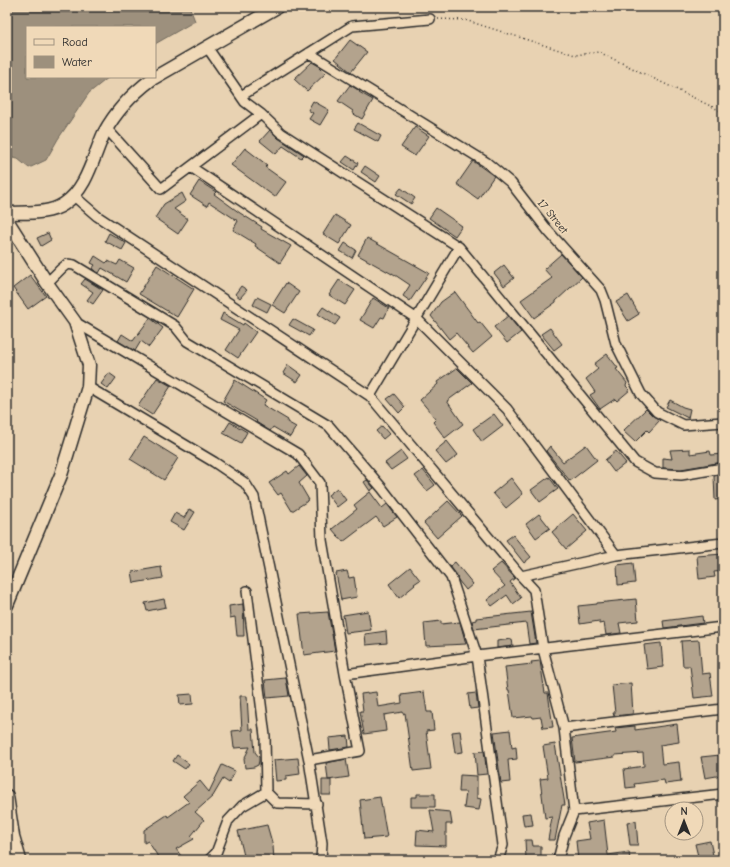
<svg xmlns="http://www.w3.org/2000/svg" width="730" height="867" viewBox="0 0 730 867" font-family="'Comic Neue',sans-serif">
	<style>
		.water { fill: #9d907d; stroke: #6f685c }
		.building { fill: #b3a38d; stroke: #2b2b2b }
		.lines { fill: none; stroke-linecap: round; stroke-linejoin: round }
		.minor-casing { stroke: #2b2b2b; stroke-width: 12 }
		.major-casing { stroke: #2b2b2b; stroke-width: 15 }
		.path { stroke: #2b2b2b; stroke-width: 1.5; stroke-dasharray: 1 3; stroke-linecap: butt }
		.minor { stroke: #f0d9b8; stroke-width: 9 }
		.major { stroke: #f0d9b8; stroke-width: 12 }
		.labels { text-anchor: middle; stroke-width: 3.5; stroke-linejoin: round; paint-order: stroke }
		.street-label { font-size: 11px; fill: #2b2b2b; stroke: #f0d9b8 }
	</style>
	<rect width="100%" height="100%" fill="#e8d2b2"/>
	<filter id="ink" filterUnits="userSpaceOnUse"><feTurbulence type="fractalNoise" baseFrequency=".025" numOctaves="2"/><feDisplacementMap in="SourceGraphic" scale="8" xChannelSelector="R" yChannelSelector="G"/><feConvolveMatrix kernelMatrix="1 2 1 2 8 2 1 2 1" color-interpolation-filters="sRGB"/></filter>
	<g filter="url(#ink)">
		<path class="water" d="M7,7H191L190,8L195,21L155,44V27H27V77H109L89,93L58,139L46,160L29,168L18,159L7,157Z"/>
		<path class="building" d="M350,40L367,52L351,72L335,59Z
			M312,62L319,66L326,73L307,91L294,79Z
			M350,85L360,91L359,92L373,100L362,119L352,113L353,111L338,101Z
			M313,101L329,110L320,125L309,119L313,113L308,110Z
			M358,123L381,136L378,142L354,129Z
			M415,127L429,136L415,156L401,147Z
			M270,130L278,138L304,155L301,158L283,146L276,154L260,141Z
			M245,148L267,165L265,167L286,182L275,197L231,165Z
			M347,156L358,163L354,170L342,162Z
			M473,161L494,176L478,199L457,184Z
			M365,166L380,176L376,182L361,172Z
			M199,181L216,192L214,194L240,213L262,227L261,229L291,246L280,263L255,246L256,244L233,230L238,221L209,202L207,206L190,195Z
			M401,188L415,198L411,204L396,194Z
			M182,193L186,201L174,209L188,219L178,234L155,218L164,204Z
			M436,208L462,226L455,236L429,218Z
			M335,215L351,225L339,244L323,234Z
			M48,233L51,240L41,246L37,238Z
			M109,233L126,243L122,250L105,241Z
			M367,238L429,273L410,301L403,296L410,285L392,273V274L358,255Z
			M345,243L356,250L352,258L340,251Z
			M561,254L582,277L556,301V302L534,318L521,300L552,278L544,269Z
			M95,256L106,263L108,261L117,265L120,260L134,268L126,282L102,268L99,273L92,269L95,265L91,263Z
			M157,265L194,289L177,317L139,294Z
			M504,265L514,278L504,286L494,273Z
			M30,275L46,296L28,309L13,288Z
			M85,279L103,290L93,304L87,300L93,292L81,284Z
			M339,280L355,290L345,305L329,295Z
			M286,283L299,292L285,313L272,305Z
			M241,286L247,290L240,298L235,294Z
			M455,292L478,323L480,322L492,337L473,353L456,333L449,339L431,316L441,302Z
			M628,295L639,314L628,321L616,302Z
			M257,297L271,304L267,312L253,305Z
			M373,298L389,308L384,318L381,317L374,328L360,320Z
			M323,307L340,318L335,325L318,314Z
			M223,313L243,325L244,323L256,332L238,358L226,350L239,330L220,320Z
			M508,316L521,332L507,343L494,327Z
			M150,318L163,328L149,347L141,341L135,351L118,341L122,334L133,341Z
			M293,319L313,330L309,336L289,325Z
			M550,328L562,344L554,350L541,334Z
			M607,354L618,368L616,369L627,383L626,386L630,390L617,401L615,399L600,409L590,395L595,392L586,379L598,369L594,364Z
			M288,365L302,375L297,382L283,373Z
			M457,368L472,383L447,401L463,424L445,438L433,422L436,419L420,400L438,384L437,382Z
			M109,373L116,378L108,389L101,384Z
			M157,378L171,386L152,415L138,406Z
			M235,380L266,400L263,405L288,420L287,422L296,427L290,437L273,427L270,431L256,422L257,421L223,401Z
			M394,394L405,407L399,413L387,399Z
			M670,400L683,407L690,409L688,418L666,407Z
			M646,409L653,416L660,420L649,432L647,430L635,442L623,431Z
			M494,414L503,426L482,442L473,429Z
			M230,422L247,432L241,443L223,433Z
			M382,426L389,434L383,439L376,431Z
			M144,437L178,458L164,480L130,459Z
			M447,441L458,455L446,464L435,451Z
			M586,445L597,460L570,481L546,451L550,446L563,462Z
			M690,449V454L710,451L711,455L723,454V462L681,469L663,468V458L672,459L670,450Z
			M401,451L407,459L391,470L385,463Z
			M616,451L626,463L614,472L605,460Z
			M299,466L307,476L299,483L309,500L292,511L281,493L278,495L269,483L287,471L289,474Z
			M423,470L435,485L427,491L415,476Z
			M723,474V499L715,500L714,476Z
			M549,477L558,489L540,502L531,490Z
			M511,478L523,494L506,508L493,493Z
			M367,480L374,488L370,491L364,482Z
			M337,488L346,500L337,507L328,495Z
			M370,492L382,508L387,504L397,517L383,526L376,517L343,542L332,529L357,509L354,505Z
			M448,501L462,516L437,538L424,523Z
			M189,509L195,512L184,530L170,522L175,513L184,518Z
			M539,514L550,528L536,538L526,524Z
			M573,514L587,531L566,549L552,532Z
			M513,535L531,557L524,563L506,540Z
			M723,554V571L714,572L715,577L699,579L697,556Z
			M455,562L473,584L466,590L458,580L456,574L450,566Z
			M501,563L515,578L510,582L521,598L513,604L507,595L492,606L487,600L505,586L491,571Z
			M633,563L635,583L618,585L617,565Z
			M161,567L163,578L134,583L132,572Z
			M410,567L420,580L414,584L415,585L399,598L389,584Z
			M347,571L349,578L354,577L357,597L341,600L336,573Z
			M164,599L166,607L147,611L145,603Z
			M636,599L638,621L619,623L621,633L606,635L604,623L599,624V621L580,624L578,606L597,604V603Z
			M243,604L244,636H237L235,617L230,618L229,606Z
			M368,611L371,630L346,633L343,615Z
			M328,612L335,651L304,655L299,614Z
			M531,612L536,643L529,644L526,623L474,629L472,621L476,620V618Z
			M702,616L703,623L664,628L663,621Z
			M441,621V624L460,622L466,644L426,646L424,623Z
			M386,631L387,643L366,645L365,634Z
			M512,639L513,646L497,648V641Z
			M699,640L702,674L710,673L713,696L694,698L690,666H683L681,641Z
			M661,643L663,667L647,669L644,645Z
			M540,661L545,693H548L553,727L543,728L541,717L533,718L532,716L513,718L509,690H508L505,667L532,664L531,662Z
			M286,678L289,696L267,698L265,680Z
			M631,683L633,714L614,716L613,713H615L612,685Z
			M376,692L378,707L402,703L401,695L424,692L427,712H432L434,730L426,731L431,769L413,771L405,713L403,714V712L384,715L386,731L364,734L360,711H363L361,694Z
			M476,693L478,708L470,709L468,694Z
			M192,694L193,704L180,705L179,695Z
			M240,696H247L249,729H253L255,752L259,757V761L258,765L254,767L245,768L244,759L250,747L234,748L232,731L242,730Z
			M677,724L679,742L660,745L662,764L679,762L681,782L665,784L664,780L634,784L635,787L626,788L624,769L644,766L643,753L615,755V757L575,762L572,738L616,732L615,728L635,726V730Z
			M510,730L512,748L516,747L517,759L508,760L510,782L501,783L494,732Z
			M460,731L463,752L455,753L452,732Z
			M348,736L349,747L330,750L329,738Z
			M555,744L565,805H562L555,840H548L552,817L545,818L540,779L548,778L543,746Z
			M484,751L487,774L477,775L475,752Z
			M177,755L189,764L185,769L173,761Z
			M720,755L722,775L705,778L701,757Z
			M298,758L300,774L286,776V780L276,781L274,760Z
			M346,759L349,777L328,780L326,763Z
			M222,765L235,771L229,783L223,779L213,796L195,812L204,820L191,836L194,839L176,849L184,860H160L148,841L144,843V830L167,815L168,817L189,802L183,796L200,781L209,792Z
			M460,775L477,776V798L481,799L479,810L464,808L466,792H459Z
			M322,780H331V795H322Z
			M417,794H435V807H411V797H417Z
			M380,797L387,837L364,839L360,800Z
			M430,810L450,812L452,824H446V846L416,845L417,830L434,832Z
			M531,813L533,825L524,826L522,814Z
			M604,820L608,855L629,852L630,860H578L576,841L590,839L587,823Z
			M636,821L638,845H630L627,822Z
			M267,825L273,846L274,860H245L238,831Z
			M525,840H532L533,846H541V858L526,859Z
			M710,841L714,860H699L695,844Z"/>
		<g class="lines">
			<g class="minor-casing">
				<path id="minor" d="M309,53L486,162L511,183L549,232L601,290L605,300L616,344L641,394L657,412L683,425L723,422
					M241,96L352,26L430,19
					M261,114L281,133L459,247L635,462L655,473L681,475L723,468
					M107,129L161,189L261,114L245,102L207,47
					M191,167L417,319L507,409L616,555
					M74,196L97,216L370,396L521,576L534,590L543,649L564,728L574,811L564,836L558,860
					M47,283L61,269L67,264L74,265L175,326L187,341L329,426L382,488L451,577L477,656L503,845L498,860
					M75,322L298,454L320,483L322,540L345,674L360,751L309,760
					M88,387L214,462L245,483L254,497L309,760L322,843L321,860
					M370,396L459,247
					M521,576L616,555L723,543
					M247,591L265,736L266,792L277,803L317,804
					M345,674L477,656L723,627
					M564,728L723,709
					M574,811L723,794
					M209,860L216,853L228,821L242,806L266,792"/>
			</g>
			<g class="major-casing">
				<path id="major" d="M7,213C25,212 48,215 64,204C87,189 93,157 104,133C116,111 132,94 152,79L277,7
					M7,220L47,283L75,322L89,365L88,387L61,475L7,605
					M7,796L13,836L20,860"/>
			</g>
			<path class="path" d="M438,19L465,20L575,55L599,52L723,112"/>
			<use href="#minor" class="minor"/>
			<use href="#major" class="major"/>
		</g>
	</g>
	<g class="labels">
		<g class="street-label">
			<text transform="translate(553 216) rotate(51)" y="4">17 Street</text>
		</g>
	</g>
	<rect width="730" height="867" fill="none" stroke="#f0d9b8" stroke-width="24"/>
	<rect x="12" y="12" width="706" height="843" fill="none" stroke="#2b2b2b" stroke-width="1.5" filter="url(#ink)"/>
	<rect x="26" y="26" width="130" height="52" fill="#f0d9b8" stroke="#a19380"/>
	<rect x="34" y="39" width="20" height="6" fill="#f0d9b8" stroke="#a19380"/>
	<text x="62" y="46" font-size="12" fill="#2b2b2b">Road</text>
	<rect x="34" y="56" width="20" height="12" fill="#9d907d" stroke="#a19380"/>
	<text x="62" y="66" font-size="12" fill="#2b2b2b">Water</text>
	<g transform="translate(684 821)"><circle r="19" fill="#f0d9b8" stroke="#a19380"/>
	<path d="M0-3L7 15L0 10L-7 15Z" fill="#2b2b2b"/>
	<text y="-6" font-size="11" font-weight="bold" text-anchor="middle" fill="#2b2b2b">N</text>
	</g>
</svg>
